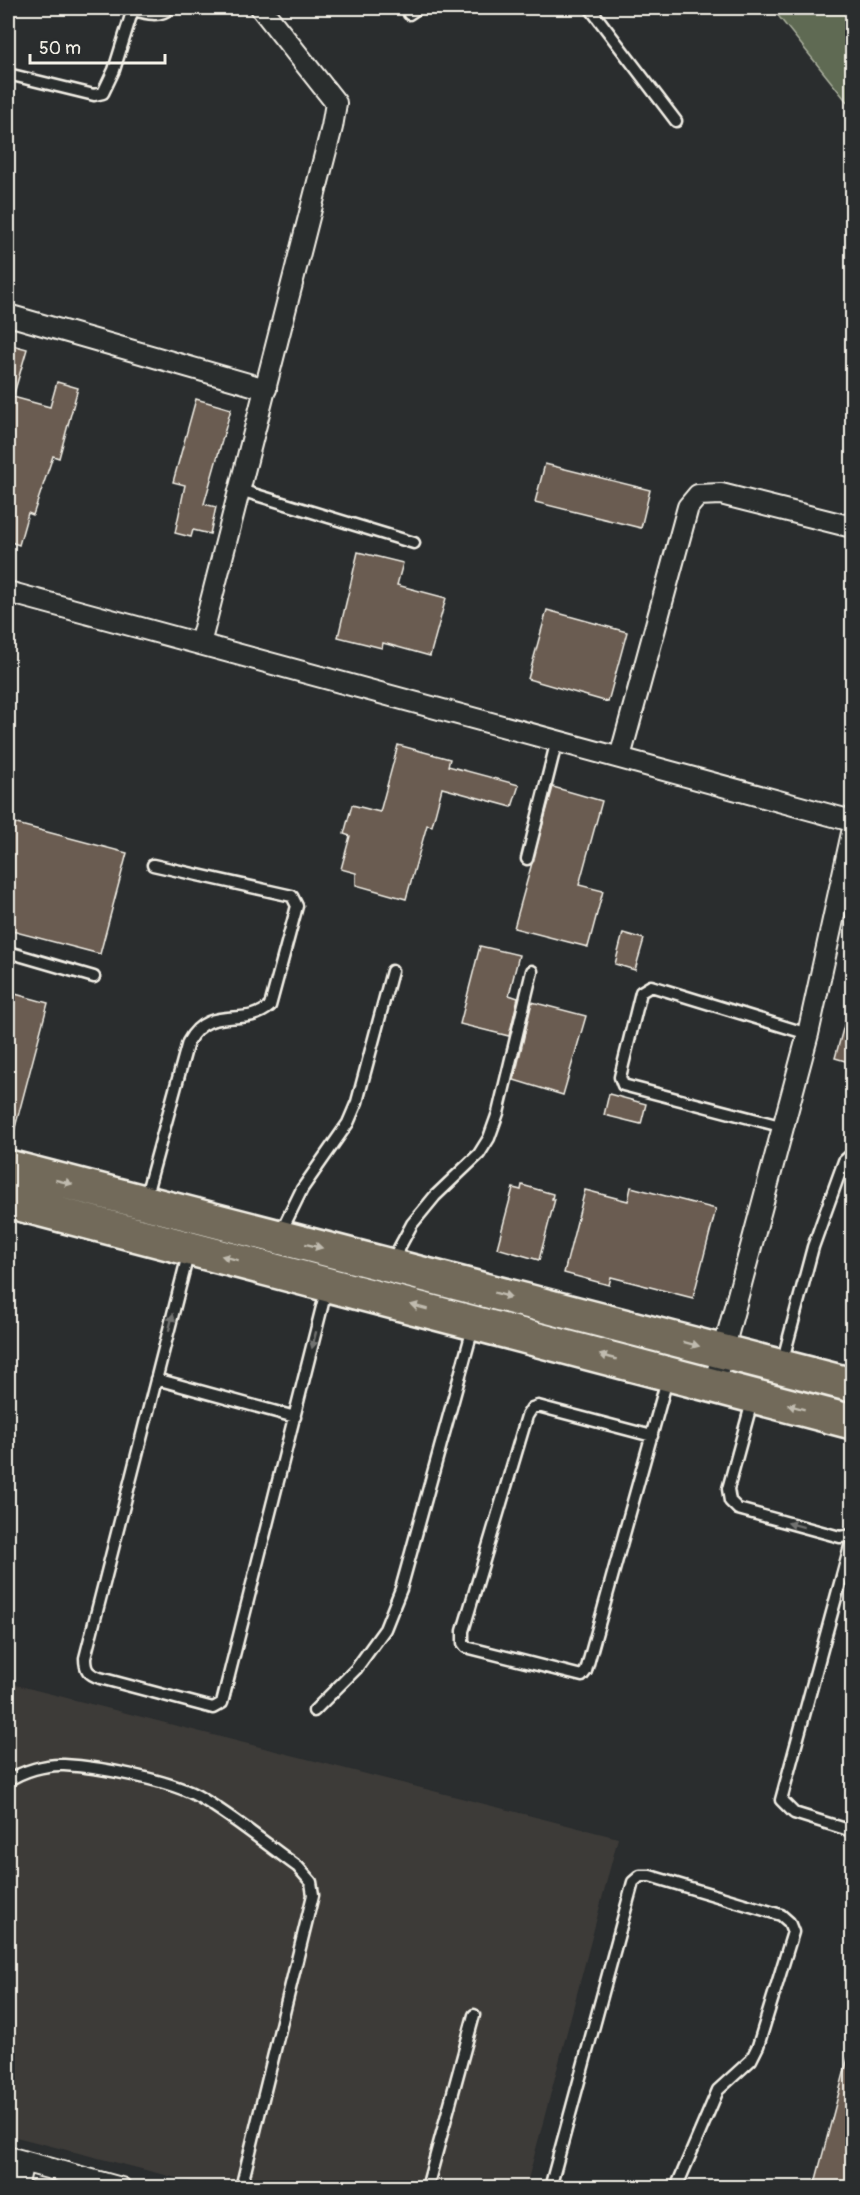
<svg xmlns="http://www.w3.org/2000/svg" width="860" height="2195" viewBox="0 0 860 2195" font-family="Pangolin,sans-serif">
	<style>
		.built { fill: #3d3b38 }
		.green { fill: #5e6b52; stroke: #a9ae9d; stroke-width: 1.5 }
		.building { fill: #6a5c51; stroke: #f4f1e8; stroke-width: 1.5 }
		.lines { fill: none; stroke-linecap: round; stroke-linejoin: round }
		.lane-casing { stroke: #f4f1e8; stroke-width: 15 }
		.street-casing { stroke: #f4f1e8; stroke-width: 24 }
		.highway-casing { stroke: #f4f1e8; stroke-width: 38 }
		.lane { stroke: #2a2d2e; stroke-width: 10 }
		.street { stroke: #2a2d2e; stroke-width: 20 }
		.highway { stroke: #726b5a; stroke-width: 33 }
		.oneway { fill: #c0bbaf }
		.oneway2 { fill: #71726f }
	</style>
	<rect width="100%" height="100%" fill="#2a2d2e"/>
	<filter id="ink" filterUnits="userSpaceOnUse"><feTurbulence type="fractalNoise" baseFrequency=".0167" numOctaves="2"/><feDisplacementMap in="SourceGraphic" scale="12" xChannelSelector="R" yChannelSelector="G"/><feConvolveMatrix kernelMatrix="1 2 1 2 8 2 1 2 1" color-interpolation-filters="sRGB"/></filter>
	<g filter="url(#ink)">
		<path class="built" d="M8,1683L618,1838L526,2187H212L8,2135Z"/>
		<path class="green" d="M772,8H852V108Z"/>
		<path class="building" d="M8,344L27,349L13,397L50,407L57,382L78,388L59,458L53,456L33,515L28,513L19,545L8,541Z
			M196,399L231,409L204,504L216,507L210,534L193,530L191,537L175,533L185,485L173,482Z
			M545,464L650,490L641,528L535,502Z
			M358,552L403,563L397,585L446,598L430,656L383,643L382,648L338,637Z
			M547,610L627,632L608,702L528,679Z
			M398,745L450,759L448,766L519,785L512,807L442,788L432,826L427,825L406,899L356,885V873L341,869L350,836L344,834L352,805L380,812Z
			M553,787L602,801L579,885L603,891L588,947L514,928Z
			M13,823L127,853L100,954L8,930V842Z
			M623,933L644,939L635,970L615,964Z
			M480,946L519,955L509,995L518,998L509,1036L460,1024Z
			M8,992L48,1003L12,1139H8Z
			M532,1002L586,1016L563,1095L514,1080Z
			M848,1011L852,1012V1063L835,1058Z
			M609,1094L646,1104L641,1124L604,1115Z
			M522,1185L553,1194L552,1199H555L539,1260L497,1248L513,1188L521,1190Z
			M631,1187L716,1209L693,1298L611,1277L609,1285L564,1273L585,1190L628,1201Z
			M848,2058H852V2187H814Z"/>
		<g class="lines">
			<g class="lane-casing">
				<path id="lane" d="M127,8C142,12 158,19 170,8
					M590,8L676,121
					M409,14L418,8
					M8,74L94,95L103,93L114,70L133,9
					M240,490L414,543
					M527,859L557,740
					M8,952L94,977
					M784,1127L623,1085L620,1077L641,992L651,986L808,1034
					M145,1199L188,1042C209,1003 244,1029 270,1006L297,906L292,896L153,865
					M280,1234L302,1189L348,1123L357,1102L392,971
					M189,1251L85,1658C85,1670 88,1674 100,1678L213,1708L222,1703L327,1287
					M391,1263L412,1224L435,1196L479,1154L489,1138L498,1113L532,971
					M782,1363L813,1247L844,1161L852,1154
					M156,1379L295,1417
					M753,1398L728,1489L730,1501L738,1509L840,1537L852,1535
					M652,1436L538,1406L532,1408L527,1416L463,1631V1643L466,1647L582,1676L586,1671L668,1376
					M852,1539L781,1800L794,1813L852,1831
					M314,1711L356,1669L385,1629L401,1589L473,1328
					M8,1781C22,1771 46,1764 64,1765C99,1767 172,1780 201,1798C235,1818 266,1844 298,1867L311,1882L313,1895L241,2188
					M427,2188L474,2015
					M550,2188L633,1882L640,1876H650L781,1915L789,1922L793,1932L758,2046L751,2060L718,2090L676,2188"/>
			</g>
			<g class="street-casing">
				<path id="street" d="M8,315L266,389
					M8,592L852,821
					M200,644L332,127L336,103L261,8
					M620,757L688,507L698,495L721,494L852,527
					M714,1385L808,1034L852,833
					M8,2157L121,2188
					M17,2188L23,2161"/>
			</g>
			<g class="highway-casing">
				<path id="highway" d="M8,1167L852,1385
					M8,1201L852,1422"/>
			</g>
			<use href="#lane" class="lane"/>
			<use href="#street" class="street"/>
			<use href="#highway" class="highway"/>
		</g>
		<defs><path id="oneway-solid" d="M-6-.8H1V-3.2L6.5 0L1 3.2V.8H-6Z" transform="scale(1.5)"/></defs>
		<g class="oneway">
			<use href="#oneway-solid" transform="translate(64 1182) rotate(14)"/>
			<use href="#oneway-solid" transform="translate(314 1246) rotate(14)"/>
			<use href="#oneway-solid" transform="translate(230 1258) rotate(-165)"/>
			<use href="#oneway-solid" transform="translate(503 1295) rotate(15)"/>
			<use href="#oneway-solid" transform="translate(419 1307) rotate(-165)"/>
			<use href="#oneway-solid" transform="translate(691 1344) rotate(15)"/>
			<use href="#oneway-solid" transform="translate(608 1357) rotate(-165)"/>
			<use href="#oneway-solid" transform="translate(796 1407) rotate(-165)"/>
		</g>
		<g class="oneway2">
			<use href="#oneway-solid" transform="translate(171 1322) rotate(-76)"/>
			<use href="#oneway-solid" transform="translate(314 1340) rotate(104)"/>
			<use href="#oneway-solid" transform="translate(796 1525) rotate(-165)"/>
		</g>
	</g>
	<rect width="860" height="2195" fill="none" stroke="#2a2d2e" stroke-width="30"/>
	<rect x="15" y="15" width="830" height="2165" fill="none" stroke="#f4f1e8" stroke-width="2" filter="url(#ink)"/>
	<path d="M30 54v9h135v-9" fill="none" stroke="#f4f1e8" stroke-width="3"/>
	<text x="39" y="54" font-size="18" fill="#f4f1e8" stroke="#2a2d2e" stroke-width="4.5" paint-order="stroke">50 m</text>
</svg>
